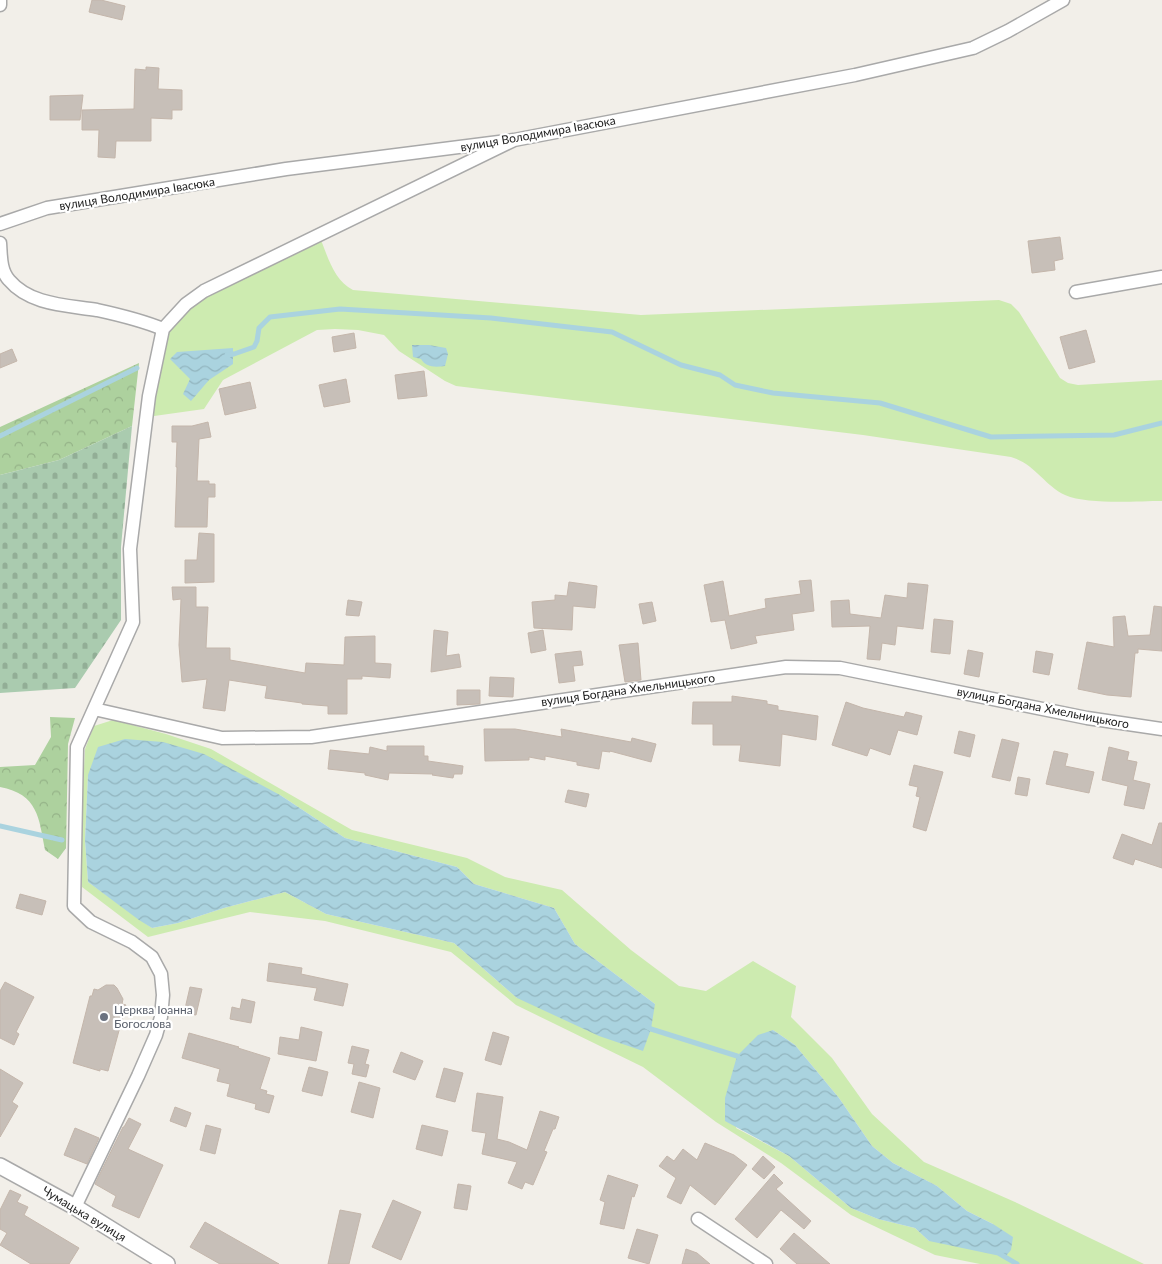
<svg xmlns="http://www.w3.org/2000/svg" width="1162" height="1264" viewBox="0 0 1162 1264" font-family="Lato,sans-serif">
	<style>
		.grass { fill: #cdebb0; fill-rule: evenodd }
		.forest { fill: url(#forest-crowns) }
		.cemetery { fill: url(#cemetery-stones) }
		.water { fill: url(#water-waves) }
		.lines { fill: none; stroke-linecap: round; stroke-linejoin: round }
		.stream { stroke: #aad3df; stroke-width: 5 }
		.building { fill: #c7bfb8; stroke: #c4b6ab }
		.minor-casing { stroke: #a9a9a9; stroke-width: 15 }
		.tertiary-casing { stroke: #a9a9a9; stroke-width: 18 }
		.minor { stroke: #fff; stroke-width: 12 }
		.tertiary { stroke: #fff; stroke-width: 15 }
		.worship-dot { fill: #6b7280; stroke: #fff; stroke-width: 2 }
		.labels { text-anchor: middle; stroke-width: 4.5; stroke-linejoin: round; paint-order: stroke }
		.street-label { font-size: 12px; fill: #222; stroke: #fff }
		.worship-label { font-size: 12px; fill: #5b616d; stroke: #fff; text-anchor: start }
	</style>
	<defs>
		<pattern id="forest-crowns" width="20" height="18" patternUnits="userSpaceOnUse" patternTransform="scale(1.25)"><rect width="20" height="18" fill="#add19e"/><path d="M2 6a3 3 0 1 1 6 0M12 15a3 3 0 1 1 6 0" fill="none" stroke="#95b388"/></pattern>
		<pattern id="cemetery-stones" width="16" height="16" patternUnits="userSpaceOnUse" patternTransform="scale(1.25)"><rect width="16" height="16" fill="#aacbaf"/><path d="M2 7V4a2 2 0 0 1 4 0v3zM10 15v-3a2 2 0 0 1 4 0v3z" fill="#92ae96"/></pattern>
		<pattern id="water-waves" width="16" height="10" patternUnits="userSpaceOnUse" patternTransform="scale(1.25)"><rect width="16" height="10" fill="#aad3df"/><path d="M0 5q4-4 8 0t8 0" fill="none" stroke="#92b5bf"/></pattern>
	</defs>
	<rect width="100%" height="100%" fill="#f2efe9"/>
	<path class="grass" d="M319,235C327,254 333,280 353,290L641,315L999,300L1011,304L1019,312L1060,378L1068,383L1078,385L1162,380V501C1136,501 1088,505 1065,495C1044,485 1035,464 1011,457L863,435L456,386L445,381L399,351L384,335L358,330L335,329L317,330L223,380L204,409L147,417L163,329L186,304Z
		M113,720L166,734L211,749L352,830L467,858L505,877L562,890L631,950L679,986L706,991L753,961L796,986L791,1017L832,1058L872,1114L924,1162L1015,1202L1144,1264H980L935,1255L851,1215L781,1163L716,1122L643,1067L516,1005L451,952L325,921L250,912L148,937L82,887L81,826L85,749L94,726ZM88,775L280,795L345,838L457,867L474,884L554,908L575,944L655,1004L517,998L454,943L326,914L285,892L224,908L178,923L152,928L88,882L85,840ZM773,1030L795,1045L839,1098L872,1146L893,1163L937,1186L967,1211L993,1224L929,1241L915,1228L878,1219L851,1208L789,1156L736,1128Z"/>
	<path class="forest" d="M139,363L132,426L59,460L0,475V427Z
		M50,717L75,718L68,744L66,848L58,859L45,850C39,818 38,794 0,787V767L35,765L51,737Z"/>
	<path class="cemetery" d="M132,426L121,547V620L75,688L0,693V475L59,460Z"/>
	<path class="water" d="M412,345H429L446,348L448,354L445,366C436,367 426,368 421,359L413,357Z
		M233,348V364L209,380L191,401L183,394L190,379L170,359L177,352Z
		M125,739L163,742L204,754L280,795L345,838L457,867L474,884L554,908L575,944L655,1004L651,1029L643,1051L599,1036L517,998L454,943L326,914L285,892L224,908L178,923L152,928L139,920L88,882L85,840L88,775L98,747Z
		M773,1030L795,1045L839,1098L872,1146L893,1163L937,1186L967,1211L993,1224L1013,1237L1011,1250L1005,1257L929,1241L915,1228L878,1219L851,1208L789,1156L725,1121V1098L737,1056L758,1035Z"/>
	<g class="lines">
		<path class="stream" d="M227,355L234,354L254,347L257,341L259,328L270,317L340,309L491,318L612,332L681,365L720,375L735,385L773,393L880,403L991,437L1114,435L1162,423
			M0,436L137,368
			M0,826L62,840
			M646,1026L651,1029L737,1056L741,1060
			M1000,1254L1017,1264"/>
	</g>
	<path class="building" d="M92,0H101L125,6L122,20L89,12Z
		M146,67L159,68L158,89L182,90V110H172V119L151,118V141H116L115,158L98,157L99,130H82V110L134,109L135,69L146,70Z
		M83,95L80,120H50V96Z
		M1060,237L1063,259L1054,261L1055,270L1032,273L1028,241Z
		M1086,330L1095,362L1069,369L1060,337Z
		M354,333L356,348L334,352L332,337Z
		M12,349L17,361L0,368V354Z
		M424,371L427,396L398,399L395,375Z
		M346,379L350,402L324,407L319,385Z
		M250,382L256,408L225,415L219,389Z
		M208,422L211,437L199,439L197,481H209V484H215V497H208L207,527H175L177,467H176L177,442H172V426H192Z
		M199,533L214,534V582L185,583V560H197Z
		M811,580L814,611L792,614L794,630L755,636L757,643L731,649L725,620L711,622L704,585L723,581L729,616L766,608L765,599L801,594L799,581Z
		M569,582L597,586L595,608L573,606L572,630L534,628L532,602L555,600V595L567,596Z
		M908,583L928,585L923,629L897,626L895,645L882,643L880,660L867,659L870,626L832,627L831,601L849,600L850,614L881,618L885,595L907,598Z
		M172,587H196V607H208L206,648H230V660L305,673L306,663L344,665L345,637L375,636V663L391,664L390,678L362,676V679H347V714H328V706L302,704V703L265,698L267,686L229,680L225,711L203,708L207,679L182,682L179,645L181,599L173,600Z
		M348,600L362,602L359,616L346,615Z
		M652,602L656,621L643,624L639,604Z
		M1154,606L1162,607V651L1138,649V653H1135L1131,697L1107,695L1078,689L1087,642L1114,647L1113,617L1125,616L1128,636L1150,635Z
		M934,619L953,621L950,654L931,652Z
		M434,630L448,632L446,656L459,654L461,667L431,672Z
		M543,630L546,650L531,653L528,633Z
		M638,643L641,680L625,682L619,645Z
		M968,650L983,653L979,677L964,674Z
		M581,651L583,665L573,666L575,681L559,683L555,654Z
		M1036,651L1053,654L1049,675L1033,672Z
		M490,677L514,678L513,697L489,696Z
		M457,690H480V704L457,705Z
		M732,696L767,701V704L778,706V710L818,716L816,740L782,734L780,766L739,761L741,745H713V724H692L693,702H732Z
		M846,702L863,708L904,717L906,712L922,716L917,735L898,730L890,755L870,748L867,756L832,745Z
		M484,729H515L562,737L561,729L631,742L632,738L656,744L651,762L610,751V752L602,751L599,769L577,765V762L545,756V760L529,757V760L485,761Z
		M959,731L975,735L970,757L954,753Z
		M1002,739L1019,743L1010,781L992,777Z
		M387,746H424V756H428V761L463,766L462,774H454L453,778L432,775L433,774L389,773L388,780L365,775V773L328,769L330,750L369,754L370,747L387,751Z
		M1109,747L1129,752L1127,760L1137,762L1133,780L1150,784L1144,809L1124,805L1128,786L1102,780Z
		M1054,751L1068,754L1065,766L1094,772L1089,793L1046,784Z
		M914,765L943,772L926,831L913,827L920,797L916,796L918,787L909,785Z
		M1018,777L1030,779L1027,796L1015,794Z
		M568,790L589,794L586,807L565,802Z
		M1159,823H1162V868L1135,859L1133,865L1113,858L1122,834L1152,845Z
		M20,894L46,901L42,915L16,908Z
		M269,963L302,968L301,974L348,984L343,1006L314,1000L317,988L267,981Z
		M5,982L34,997L16,1032L19,1034L14,1045L0,1038V991Z
		M106,985H114L117,988L123,999L122,1004L126,1005L108,1071L100,1069V1071L73,1063L90,996H92L94,989L98,990Z
		M190,987L202,989L196,1015L184,1013Z
		M242,999L255,1002L251,1023L230,1019L232,1007L240,1009Z
		M301,1027L322,1032L316,1061L278,1054L280,1037L299,1040Z
		M493,1032L509,1037L501,1065L485,1060Z
		M189,1033L239,1047L238,1048L270,1058L260,1089L267,1091L266,1094L274,1096L269,1113L255,1109L256,1104L227,1096L230,1084L217,1081L220,1069L182,1058Z
		M352,1046L369,1050L365,1064L369,1065L366,1077L352,1074L354,1064L348,1063Z
		M401,1052L423,1061L415,1080L393,1072Z
		M309,1067L328,1072L322,1096L302,1091Z
		M444,1068L463,1073L455,1102L436,1097Z
		M0,1069L23,1083L12,1102L18,1106L0,1137Z
		M359,1082L380,1088L373,1118L351,1112Z
		M477,1093L503,1097L497,1139L509,1142L527,1150L540,1111L559,1117L555,1129H553L544,1151L547,1152L533,1185L525,1182L522,1189L508,1183L517,1162L482,1154L486,1133L472,1131Z
		M175,1107L191,1113L186,1127L170,1121Z
		M129,1118L141,1124L128,1149L163,1165L139,1218L112,1206L116,1196L95,1184L123,1127H124Z
		M206,1125L221,1129L215,1154L200,1150Z
		M422,1125L448,1131L442,1156L416,1149Z
		M75,1128L99,1138L87,1164L64,1155Z
		M705,1143L734,1155L747,1165L715,1205L690,1185L681,1204L667,1197L676,1178L659,1166L667,1156L674,1161L683,1149L697,1160Z
		M763,1156L775,1167L764,1179L752,1169Z
		M774,1174L783,1183L776,1189L811,1221L804,1229L781,1210L757,1238L735,1219Z
		M608,1175L638,1185L634,1197L632,1196L624,1229L600,1224L605,1202L600,1200Z
		M458,1184L471,1186L467,1210L454,1208Z
		M10,1190L21,1195L17,1202L28,1207L24,1215L79,1248L69,1264H31L0,1245L7,1233L0,1229V1210Z
		M393,1200L421,1212L401,1260L372,1247Z
		M340,1210L361,1214L349,1264H328Z
		M205,1222L279,1264H220L190,1247Z
		M637,1229L658,1235L649,1264L628,1258Z
		M794,1233L830,1264H797L780,1249Z
		M686,1249L697,1253L710,1264H682Z"/>
	<g class="lines">
		<g class="minor-casing">
			<path id="minor" d="M0,5V0
				M0,224L47,208L286,169L514,140L855,75L973,48L1008,31L1063,0
				M0,243C1,255 0,270 9,280C30,305 66,305 97,310C120,315 141,320 163,329
				M1076,292L1162,277
				M94,709L222,738L311,737L786,667L840,668L1087,718L1162,729
				M75,1207L138,1076L156,1035L161,1017L163,995L161,974L152,957L132,942L91,922L74,906L77,747L133,622L130,549L149,396L163,329L186,304L204,291L514,140
				M698,1219L766,1264"/>
		</g>
		<g class="tertiary-casing">
			<path id="tertiary" d="M0,1166L75,1207L167,1264"/>
		</g>
		<use href="#minor" class="minor"/>
		<use href="#tertiary" class="tertiary"/>
	</g>
	<circle class="worship-dot" cx="104" cy="1017" r="5"/>
	<g class="labels">
		<g class="street-label">
			<text transform="translate(538 134) rotate(-10)" y="4">вулиця Володимира Івасюка</text>
			<text transform="translate(137 194) rotate(-9)" y="4">вулиця Володимира Івасюка</text>
			<text transform="translate(628 690) rotate(-8)" y="4">вулиця Богдана Хмельницького</text>
			<text transform="translate(1043 708) rotate(11)" y="4">вулиця Богдана Хмельницького</text>
			<text transform="translate(84 1214) rotate(31)" y="4">Чумацька вулиця</text>
		</g>
		<g class="worship-label">
			<text x="114" y="1014">Церква Іоанна<tspan x="114" dy="14">Богослова</tspan></text>
		</g>
	</g>
</svg>
